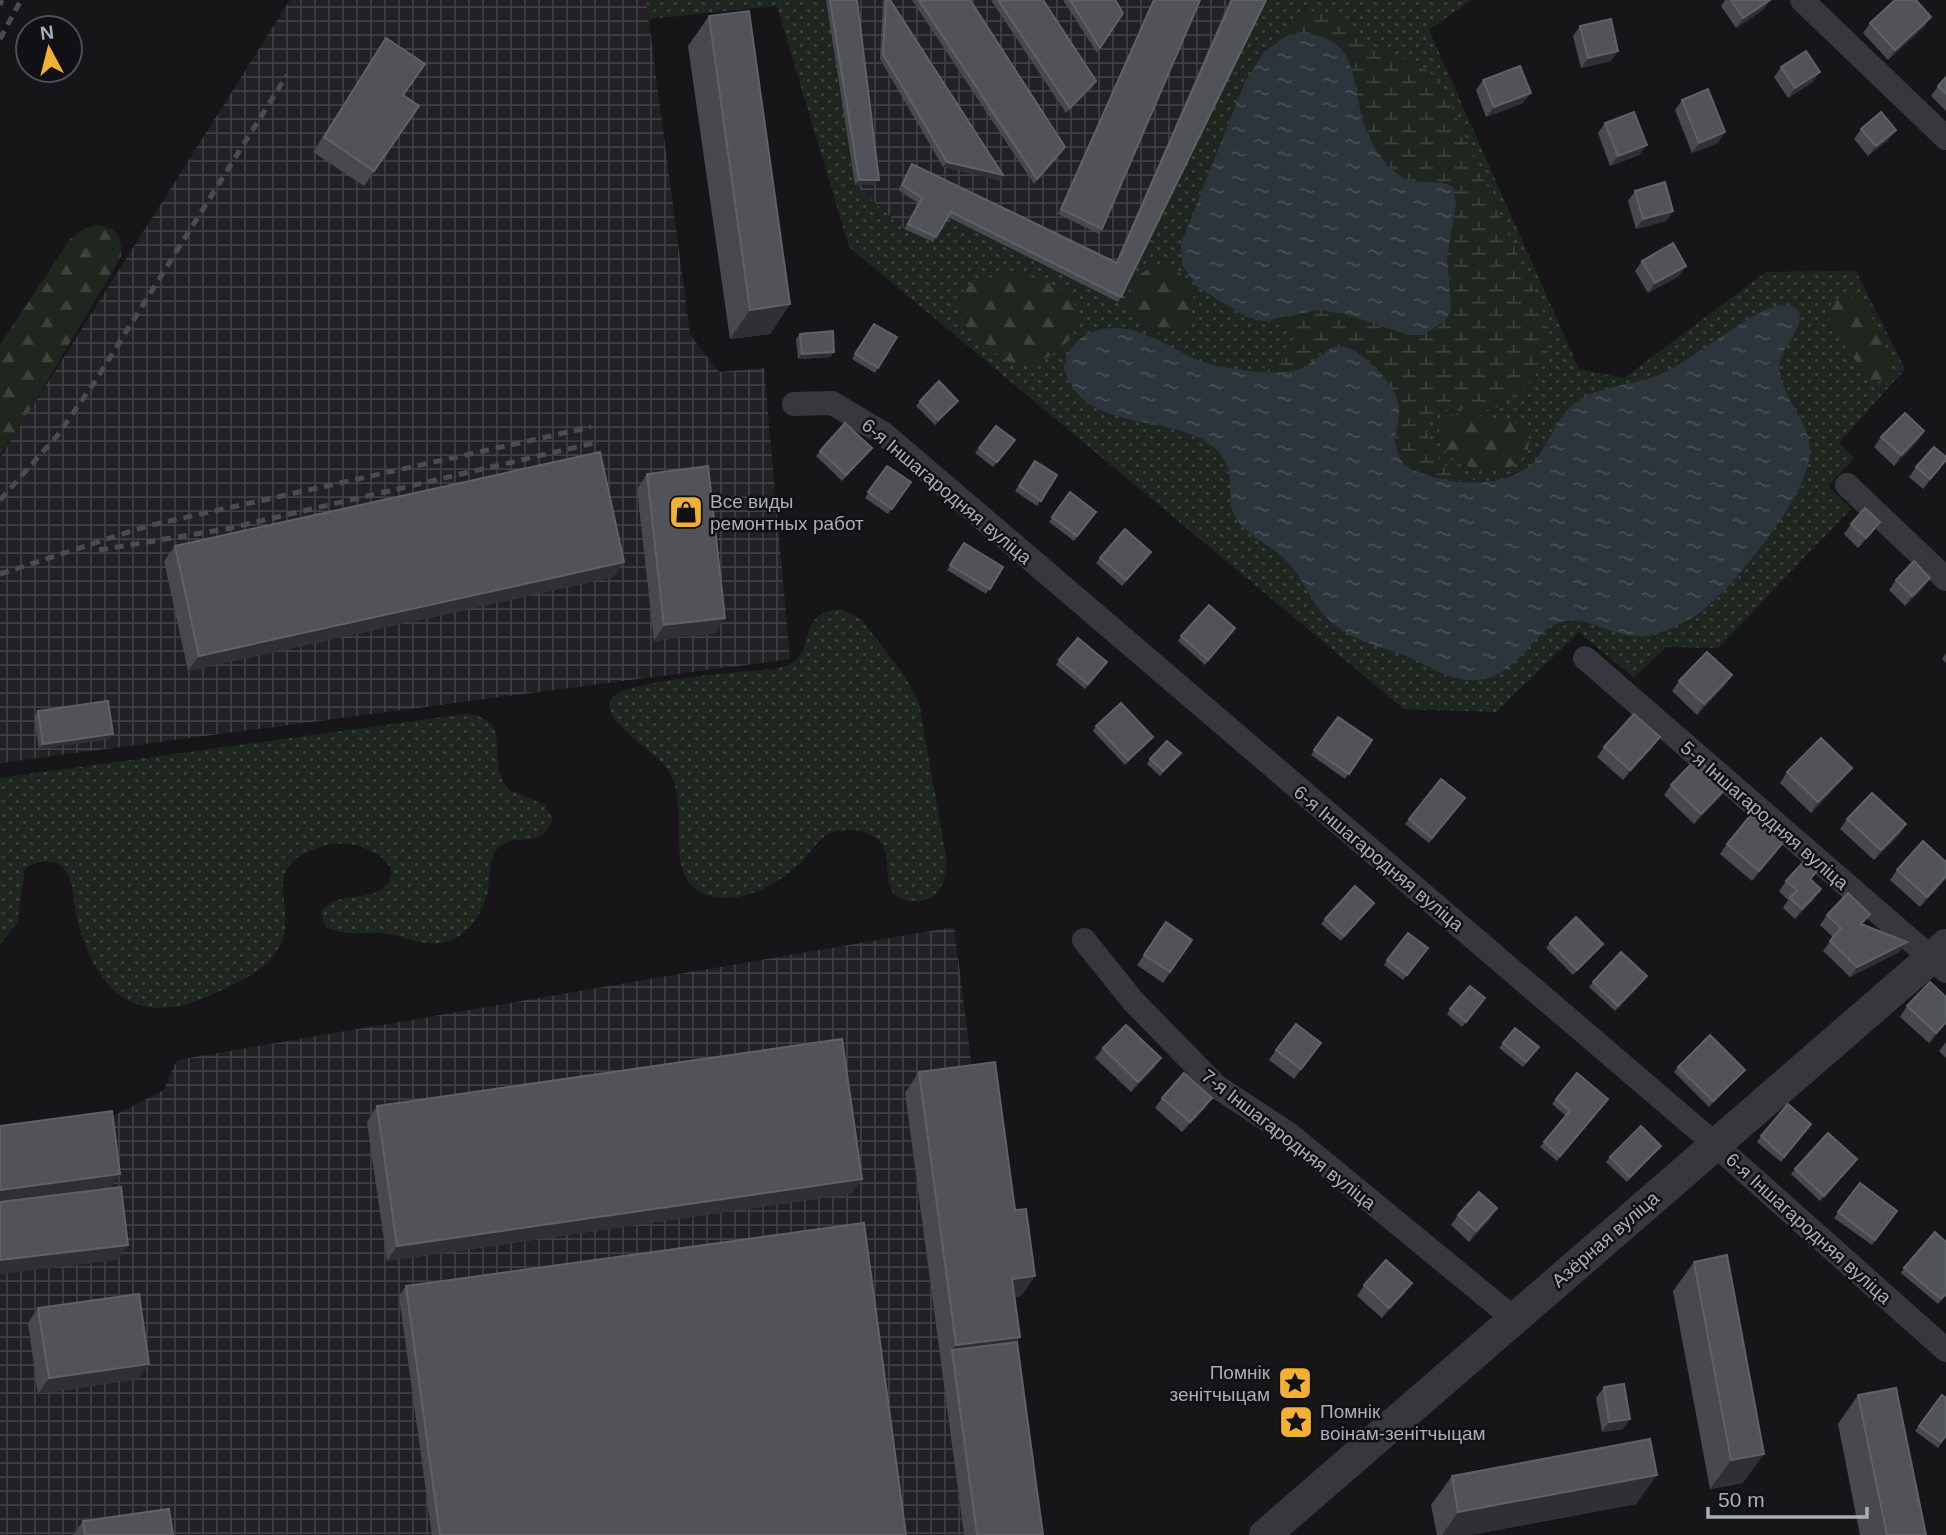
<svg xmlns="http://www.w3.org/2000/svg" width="1946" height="1535" viewBox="0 0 1946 1535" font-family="Helvetica,sans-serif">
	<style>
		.industrial { fill: url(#industrial-grid) }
		.grass { fill: url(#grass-dots) }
		.forest { fill: url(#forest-firs) }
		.wetland { fill: url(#wetland-marsh) }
		.water { fill: url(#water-ripples) }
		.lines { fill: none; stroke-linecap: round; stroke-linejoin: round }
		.minor { stroke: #37383d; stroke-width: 24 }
		.tertiary { stroke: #37383d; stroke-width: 32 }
		.rail { stroke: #4a4c52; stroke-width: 5; stroke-dasharray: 9 7; stroke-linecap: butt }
		.wall { fill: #47494d }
		.shaded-wall { fill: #2f3033 }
		.building { fill: #525359; stroke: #5f6168; stroke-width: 2 }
		.labels { text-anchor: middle; stroke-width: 5; stroke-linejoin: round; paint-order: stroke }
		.street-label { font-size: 19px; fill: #a8adb8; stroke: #111113 }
		.poi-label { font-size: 19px; fill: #a8adb8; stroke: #111113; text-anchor: start }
	</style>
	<defs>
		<pattern id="industrial-grid" width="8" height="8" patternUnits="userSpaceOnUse" patternTransform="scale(1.75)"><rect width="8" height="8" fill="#222225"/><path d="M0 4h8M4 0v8" fill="none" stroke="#3f3f43"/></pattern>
		<pattern id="grass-dots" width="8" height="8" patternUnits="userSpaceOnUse" patternTransform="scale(1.75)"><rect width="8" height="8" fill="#1e261f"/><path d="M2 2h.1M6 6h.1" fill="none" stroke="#3c433d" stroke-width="1.8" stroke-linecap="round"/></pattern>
		<pattern id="forest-firs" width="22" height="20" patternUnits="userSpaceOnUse" patternTransform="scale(1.75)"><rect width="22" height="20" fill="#1e261f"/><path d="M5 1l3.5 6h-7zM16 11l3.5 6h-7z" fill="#3c433d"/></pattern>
		<pattern id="wetland-marsh" width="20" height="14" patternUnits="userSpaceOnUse" patternTransform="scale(1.75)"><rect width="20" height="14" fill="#1e261f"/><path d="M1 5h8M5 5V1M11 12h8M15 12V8" fill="none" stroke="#3c433d"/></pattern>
		<pattern id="water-ripples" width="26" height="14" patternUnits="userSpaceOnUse" patternTransform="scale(1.75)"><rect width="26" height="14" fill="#2c353c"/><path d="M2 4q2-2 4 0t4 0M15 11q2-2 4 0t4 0" fill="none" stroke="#485056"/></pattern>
	</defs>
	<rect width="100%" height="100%" fill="#161618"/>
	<path class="industrial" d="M290,0H646L690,335L719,372L764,368L790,659L0,763V458Z
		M826,0H1265L1118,302L948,217L904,229L855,185Z
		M954,927L974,1083L905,1093L964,1535H0V1132L113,1116L164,1090L177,1060Z"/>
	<path class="grass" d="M646,0H826L855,185L904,229L932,242L947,217L1117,302L1265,0H1471L1429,30L1579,369L1624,378L1766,272L1856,271L1905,369L1839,443L1854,458L1828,486L1851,509L1718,648L1666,647L1634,678L1579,632L1496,712L1404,709L849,247L777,6L649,19Z
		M841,609L861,619L905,676L919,703L947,862C945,874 945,887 934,895C927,900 918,903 909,901C875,895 897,860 879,841C874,835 863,831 856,830C847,830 838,830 830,833C816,840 808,858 796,867C774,887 734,907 704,894C661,874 691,812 670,773C659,752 591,717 614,696C629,681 749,670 775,669C780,667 787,666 792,663C816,648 797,612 841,609Z
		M465,714C517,718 484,760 508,789L545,805L553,820C538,852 519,831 499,847C489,856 490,871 489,883C485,915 464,947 427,943C414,942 402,937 390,934C368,930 347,938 326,927L321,913C336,888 368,905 386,885C406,863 364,845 348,844C334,842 319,847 307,852C264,872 295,907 282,942C270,970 237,983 211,995C138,1029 97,993 78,923C74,909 75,890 69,876C60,857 40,858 25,869L17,923L0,945V778Z"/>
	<path class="forest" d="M97,225C117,227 123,238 121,257L14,437L0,455V345L70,239L85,228Z
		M1128 300a33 33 0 1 1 66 0a33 33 0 1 1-66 0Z
		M1015,274C1038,277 1075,288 1079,316C1083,337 1039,370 1018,365C1006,362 996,353 987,345C974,335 962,325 957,308C960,278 991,277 1015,274Z
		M1850,296C1876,305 1916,399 1865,379C1859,371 1858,362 1852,355C1840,339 1808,300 1850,296Z
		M1459,413L1513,421L1528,432C1539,486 1445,479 1437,435L1444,420Z"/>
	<path class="wetland" d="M1309,11C1348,10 1346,29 1373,45C1402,63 1417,55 1442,85L1546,318C1548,328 1550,339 1548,350C1542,375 1512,406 1485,411C1469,413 1453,403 1438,414C1413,431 1438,463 1457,474C1464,478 1474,479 1482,482L1432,478L1404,465L1393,437C1402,408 1386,365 1356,353C1348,349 1333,351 1323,350C1292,379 1281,372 1241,370C1261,369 1280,368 1293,350C1295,331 1279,324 1263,321L1318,310L1345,314L1408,335L1436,329L1445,321L1451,309L1447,256L1454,217L1438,181C1430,182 1420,185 1412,183C1374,172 1364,121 1356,89C1353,79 1352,66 1347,58C1339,43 1327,39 1312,35C1291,31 1279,39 1264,52L1287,25Z"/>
	<path class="water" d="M1300,33C1360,36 1351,81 1364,124C1369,141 1380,158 1393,170C1415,192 1431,174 1453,187L1456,204L1447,256L1451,309L1445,321L1424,335H1408L1345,314L1318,310L1263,321L1246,317L1196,286L1182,265L1181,244L1245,82L1264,52L1288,35Z
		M1779,305C1824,305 1783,344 1780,361C1778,376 1784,388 1790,400C1799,417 1809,430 1810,449C1812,492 1733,588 1699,613C1684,624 1668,630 1651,635C1620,643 1591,615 1564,621C1536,626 1522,671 1484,679C1454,685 1432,667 1406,656C1377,645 1350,641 1327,618C1310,602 1303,577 1286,560C1271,545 1248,537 1236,518C1225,501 1235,479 1225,461C1193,405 1085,443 1064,368C1068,350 1075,339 1092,332C1139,315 1174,357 1217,366C1242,370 1271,376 1296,370C1320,365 1328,334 1356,352C1373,364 1399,387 1399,410C1399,438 1387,436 1404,465C1437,485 1506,493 1535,461C1550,443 1555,419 1574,404C1597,385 1632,386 1659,375C1698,358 1743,315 1779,305Z"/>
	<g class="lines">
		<path class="minor" d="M1802,0L1946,138
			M794,404L832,403L884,434L1702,1133L1946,1350
			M1847,485L1946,579
			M1585,658L1946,971
			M1084,940L1133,1001L1216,1086L1289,1134L1513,1318"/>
		<path class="tertiary" d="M1265,1535L1946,945"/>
		<path class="rail" d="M0,5L2,0
			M0,39L21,0
			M0,500L57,436L94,383L287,75
			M99,550L226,529L594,443
			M0,574L147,526L591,427"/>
	</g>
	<path class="wall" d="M826,0H857L875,185H855Z
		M883,0H890L1003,175L999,180L943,167L880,59Z
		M912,0H970L1062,152L1034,184Z
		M991,0H1043L1093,87L1066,113Z
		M1063,0H1115L1123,13L1097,53Z
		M1153,0H1200L1102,229L1099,234L1058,214Z
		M1230,0H1266L1121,297L1118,302L948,217L933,242L904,229L918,203L898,190L912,164L1116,262Z
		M1725,0H1770L1763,10L1736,28L1721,6Z
		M709,16L790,304L770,334L730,339L688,46Z
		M1931,17L1924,27L1888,60L1863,33L1870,23Z
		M1580,26L1611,61L1581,68L1573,36Z
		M386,38L403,95L419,106L364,186L313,152Z
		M1781,67L1813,82L1788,98L1774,77Z
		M1946,77V111L1931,96L1938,86Z
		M1483,80L1523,103L1486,117L1476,90Z
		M1682,100L1718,143L1692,153L1675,110Z
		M1605,123L1647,145L1639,155L1610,166L1598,133Z
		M1861,129L1896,130L1888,140L1868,156L1854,139Z
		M1635,191L1673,211L1666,221L1636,229L1628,201Z
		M1642,261L1679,276L1648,293L1635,271Z
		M870,329L878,368L875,373L852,359Z
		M800,334L834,352L830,357L798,359L796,339Z
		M920,401H958L954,406L935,425L916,406Z
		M996,426L1015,440L993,467L975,453Z
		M1924,431L1917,442L1894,466L1874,447L1881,437Z
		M820,451L868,453L842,481L816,456Z
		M1035,461L1057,475L1037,506L1015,491Z
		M1946,461L1923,489L1909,477L1916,467Z
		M887,466L911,482L888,514L865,498Z
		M647,474L715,633L654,641L637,489Z
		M1070,492L1096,512L1074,541L1049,522Z
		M1880,522L1873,532L1858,548L1844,534L1851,524Z
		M964,543L1003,567L986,594L947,570Z
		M175,546L624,562L613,577L188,671L164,561Z
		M1147,557L1122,586L1096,563L1100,558Z
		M1896,580L1923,588L1905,606L1889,590Z
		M1232,633L1205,665L1178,641L1181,636Z
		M1946,653V663L1942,659Z
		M1059,660L1103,667L1085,689L1056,665Z
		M1732,675L1725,685L1697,715L1672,691L1679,681Z
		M38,711L109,739L39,749L34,716Z
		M1338,717L1372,740L1345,779L1311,755Z
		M1096,726L1153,737L1149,742L1125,765L1093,731Z
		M1660,737L1653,747L1623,780L1597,757L1604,747Z
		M1181,753L1160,776L1147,764L1150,759Z
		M1787,772L1844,778L1811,813L1780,783Z
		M1671,785L1727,787L1720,797L1694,824L1664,795Z
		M1465,798L1429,843L1405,824L1409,819Z
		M1847,819L1906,824L1899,835L1874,860L1840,829Z
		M1727,844L1779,848L1752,881L1720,854Z
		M1946,862V879L1920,907L1890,880L1897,870Z
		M1812,880L1814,899L1795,919L1783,908L1788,900L1779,891L1786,881Z
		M1374,903L1341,941L1321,924L1325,919Z
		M1827,915L1863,924L1907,942L1899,952L1850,977L1823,951L1833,937L1820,925Z
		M1166,922L1192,940L1163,983L1137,965Z
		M1550,943L1599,949L1573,975L1546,948Z
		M1428,948L1403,980L1384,965L1387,960Z
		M1647,976L1615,1011L1589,987L1593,982Z
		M1482,1003L1462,1027L1447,1014L1450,1009Z
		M1907,1006L1946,1024L1929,1043L1900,1017Z
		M1946,1042V1058L1939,1051Z
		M1321,1043L1294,1079L1269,1060L1276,1050Z
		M1503,1043L1535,1052L1523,1067L1499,1048Z
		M1103,1048L1154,1068L1131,1092L1095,1058Z
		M1678,1067L1745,1070L1741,1075L1709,1107L1674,1072Z
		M919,1072L1015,1210L1035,1276L1021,1296L1015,1297L1020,1337L1017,1342L1043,1535H964L905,1093Z
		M1162,1098L1205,1108L1182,1132L1155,1108Z
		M1556,1099L1605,1104L1557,1161L1540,1147L1566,1116L1552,1104Z
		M377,1106L851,1194L387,1261L367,1122Z
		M1811,1124L1781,1162L1757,1142L1761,1136Z
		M1657,1151L1627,1182L1606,1162L1610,1157Z
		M1854,1164L1820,1201L1791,1174L1795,1169Z
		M1860,1183L1897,1211L1872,1245L1834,1218Z
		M1458,1215L1490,1219L1469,1242L1451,1225Z
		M1946,1242V1295L1938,1304L1901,1273L1904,1268Z
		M1694,1262L1743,1483L1710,1489L1673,1291Z
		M1364,1285L1405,1293L1382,1318L1357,1296Z
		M406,1286L906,1535H432L399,1296Z
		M38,1308L138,1379L38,1394L28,1323Z
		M1604,1387L1630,1419L1623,1429L1602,1432L1596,1398Z
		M1858,1395L1926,1535H1860L1838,1424Z
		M1942,1395L1946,1436L1938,1448L1915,1431Z
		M1452,1476L1636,1504L1470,1535H1437L1431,1505Z
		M83,1521L173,1535H73Z"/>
	<path class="shaded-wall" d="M1770,0L1763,10L1736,28L1743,18Z
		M1931,17L1924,27L1888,60L1895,50Z
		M1618,51L1611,61L1581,68L1588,58Z
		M1820,72L1813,82L1788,98L1795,88Z
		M1096,81L1093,87L1066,113L1070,108Z
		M1531,93L1523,103L1486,117L1494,107Z
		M1896,130L1888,140L1868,156L1876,146Z
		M1725,132L1718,143L1692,153L1699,143Z
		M1647,145L1639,155L1610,166L1618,156Z
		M947,162L1003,175L999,180L943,167Z
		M859,180H879L875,185H855Z
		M1673,211L1666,221L1636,229L1643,219Z
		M1686,266L1679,276L1648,293L1655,283Z
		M790,304L770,334L730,339L750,310Z
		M834,352L830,357L798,359L802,354Z
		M958,401L954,406L935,425L938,420Z
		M1924,431L1917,442L1894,466L1901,455Z
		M1946,460L1940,469L1923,489L1930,479Z
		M1880,522L1873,532L1858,548L1866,538Z
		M624,562L613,577L188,671L199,656Z
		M1930,578L1923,588L1905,606L1912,596Z
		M725,618L715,633L654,641L664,625Z
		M1732,675L1725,685L1697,715L1704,704Z
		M113,734L109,739L39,749L43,744Z
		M1153,737L1149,742L1125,765L1128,760Z
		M1660,737L1653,747L1623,780L1630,770Z
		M1852,768L1844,778L1811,813L1818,802Z
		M1727,787L1720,797L1694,824L1701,814Z
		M1906,824L1899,835L1874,860L1881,850Z
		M1787,838L1779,848L1752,881L1759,871Z
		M1946,876V879L1920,907L1927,897Z
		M1821,889L1814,899L1795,919L1802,909Z
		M1907,942L1899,952L1850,977L1857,967Z
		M1603,944L1599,949L1573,975L1577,970Z
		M1647,976L1643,982L1615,1011L1618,1006Z
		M1946,1022V1024L1929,1043L1936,1033Z
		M1161,1058L1154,1068L1131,1092L1138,1082Z
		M1745,1070L1741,1075L1709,1107L1713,1101Z
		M1212,1098L1205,1108L1182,1132L1190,1122Z
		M1661,1146L1657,1151L1627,1182L1630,1177Z
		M120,1174L110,1189L0,1203V1190Z
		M862,1179L851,1194L387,1261L397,1246Z
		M1497,1208L1490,1219L1469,1242L1476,1231Z
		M128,1245L117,1260L0,1274V1260Z
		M1035,1276L1021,1296L998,1299L1012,1279Z
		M1412,1283L1405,1293L1382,1318L1389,1308Z
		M1020,1337L1006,1357L952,1350L956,1345Z
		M149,1364L138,1379L38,1394L49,1378Z
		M1630,1419L1623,1429L1602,1432L1609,1422Z
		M1764,1454L1743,1483L1710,1489L1731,1460Z
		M1657,1475L1636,1504L1470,1535H1442L1458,1512Z"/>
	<path class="building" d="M830,0H857L879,180H859Z
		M886,0H890L1003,175L947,162L883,54Z
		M919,0H970L1065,147L1037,179Z
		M998,0H1043L1096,81L1070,108Z
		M1070,0H1115L1123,13L1100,48Z
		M1154,0H1200L1102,229L1061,209Z
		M1232,0H1266L1121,297L951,212L936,237L908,224L922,198L902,185L912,164L1117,263Z
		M1731,0H1770L1743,18Z
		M1895,0H1916L1931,17L1895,50L1870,23Z
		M749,11L790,304L750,310L709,16Z
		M1611,19L1618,51L1588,58L1580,26Z
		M386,38L425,64L403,95L419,106L374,171L324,137Z
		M1806,51L1820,72L1795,88L1781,67Z
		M1520,66L1531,93L1494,107L1483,80Z
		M1946,77V94L1938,86Z
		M1708,89L1725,132L1699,143L1682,100Z
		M1634,112L1647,145L1618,156L1605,123Z
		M1881,112L1896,130L1876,146L1861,129Z
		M1665,182L1673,211L1643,219L1635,191Z
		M1673,243L1686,266L1655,283L1642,261Z
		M874,324L897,337L878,368L855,354Z
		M833,331L834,352L802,354L800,334Z
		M939,381L958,401L938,420L920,401Z
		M1905,413L1924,431L1901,455L1881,437Z
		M845,423L872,448L846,475L820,451Z
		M996,426L1015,440L997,462L979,448Z
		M1934,447L1946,457V460L1930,479L1916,467Z
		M600,452L624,562L199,656L175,546Z
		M1035,461L1057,475L1041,501L1019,486Z
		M708,466L725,618L664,625L647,474Z
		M887,466L911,482L892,509L868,492Z
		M1070,492L1096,512L1077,536L1052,517Z
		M1865,508L1880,522L1866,538L1851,524Z
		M1125,529L1151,552L1126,580L1100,558Z
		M964,543L1003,567L990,589L950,565Z
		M1914,561L1930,578L1912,596L1896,580Z
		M1209,605L1235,628L1208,660L1181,636Z
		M1078,638L1107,662L1088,684L1059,660Z
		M1707,652L1732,675L1704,704L1679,681Z
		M108,701L113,734L43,744L38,711Z
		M1121,703L1153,737L1128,760L1096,726Z
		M1634,714L1660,737L1630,770L1604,747Z
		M1338,717L1372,740L1349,774L1314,750Z
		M1821,738L1852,768L1818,802L1787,772Z
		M1167,741L1181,753L1163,771L1150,759Z
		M1697,758L1727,787L1701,814L1671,785Z
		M1441,779L1465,798L1432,838L1409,819Z
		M1872,793L1906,824L1881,850L1847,819Z
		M1754,811L1787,838L1759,871L1727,844Z
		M1923,841L1946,862V876L1927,897L1897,870Z
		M1807,858L1819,869L1810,879L1821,889L1802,909L1790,898L1797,890L1786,881Z
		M1355,886L1374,903L1344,936L1325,919Z
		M1848,893L1870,914L1861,924L1907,942L1857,967L1830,941L1841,928L1827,915Z
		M1576,917L1603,944L1577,970L1550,943Z
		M1166,922L1192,940L1170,972L1144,955Z
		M1408,933L1428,948L1407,975L1387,960Z
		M1621,952L1647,976L1618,1006L1593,982Z
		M1930,982L1946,997V1022L1936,1033L1907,1006Z
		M1470,986L1485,998L1466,1022L1450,1009Z
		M1296,1024L1321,1043L1301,1069L1276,1050Z
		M1126,1025L1161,1058L1138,1082L1103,1048Z
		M1515,1028L1539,1047L1526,1062L1503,1043Z
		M1710,1035L1745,1070L1713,1101L1678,1067Z
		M842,1039L862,1179L397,1246L377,1106Z
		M995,1062L1015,1210L1026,1209L1035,1276L1012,1279L1020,1337L956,1345L919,1072Z
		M1184,1073L1212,1098L1190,1122L1162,1098Z
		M1577,1073L1608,1099L1560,1156L1544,1142L1570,1111L1556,1099Z
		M1788,1104L1811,1124L1784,1157L1761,1136Z
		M112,1111L120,1174L0,1190V1126Z
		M1641,1126L1661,1146L1630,1177L1610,1157Z
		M1828,1133L1857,1159L1824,1196L1795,1169Z
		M1860,1183L1897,1211L1875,1240L1838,1212Z
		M121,1187L128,1245L0,1260V1202Z
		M1479,1192L1497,1208L1476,1231L1458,1215Z
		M864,1223L906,1535H440L406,1286Z
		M1935,1232L1946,1242V1294L1941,1299L1904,1268Z
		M1727,1255L1764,1454L1731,1460L1694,1262Z
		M1386,1260L1412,1283L1389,1308L1364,1285Z
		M139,1294L149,1364L49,1378L38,1308Z
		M1017,1342L1043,1535H977L952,1350Z
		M1624,1384L1630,1419L1609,1422L1604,1387Z
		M1896,1388L1926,1535H1887L1858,1395Z
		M1942,1395L1946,1398V1436L1941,1442L1919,1426Z
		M1650,1439L1657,1475L1458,1512L1452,1476Z
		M169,1509L173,1535H85L83,1521Z"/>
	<defs>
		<g id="shop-square" transform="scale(1.75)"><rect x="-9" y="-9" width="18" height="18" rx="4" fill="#f2b134" stroke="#111113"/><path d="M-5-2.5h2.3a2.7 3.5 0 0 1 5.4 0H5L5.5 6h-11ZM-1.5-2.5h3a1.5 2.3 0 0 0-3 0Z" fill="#111"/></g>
		<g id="sight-square" transform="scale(1.75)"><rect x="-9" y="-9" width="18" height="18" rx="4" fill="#f2b134" stroke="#111113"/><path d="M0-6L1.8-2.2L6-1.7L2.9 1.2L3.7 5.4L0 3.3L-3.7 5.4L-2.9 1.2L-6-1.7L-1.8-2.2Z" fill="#111"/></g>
	</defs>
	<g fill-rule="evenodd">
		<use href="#shop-square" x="686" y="512"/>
		<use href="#sight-square" x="1295" y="1383"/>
		<use href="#sight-square" x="1296" y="1422"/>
	</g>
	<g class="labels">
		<g class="street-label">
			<text transform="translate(947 491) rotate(40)" y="7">6-я Іншагародняя вуліца</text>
			<text transform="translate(1765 815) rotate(41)" y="7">5-я Іншагародняя вуліца</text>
			<text transform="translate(1379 858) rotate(40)" y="7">6-я Іншагародняя вуліца</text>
			<text transform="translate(1289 1139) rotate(38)" y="7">7-я Іншагародняя вуліца</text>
			<text transform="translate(1809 1228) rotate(42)" y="7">6-я Іншагародняя вуліца</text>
			<text transform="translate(1605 1239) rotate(-41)" y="7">Азёрная вуліца</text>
		</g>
		<g class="poi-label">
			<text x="710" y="508">Все виды<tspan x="710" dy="22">ремонтных работ</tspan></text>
			<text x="1270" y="1379" text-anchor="end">Помнік<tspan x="1270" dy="22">зенітчыцам</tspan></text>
			<text x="1320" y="1418">Помнік<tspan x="1320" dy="22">воінам-зенітчыцам</tspan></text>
		</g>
	</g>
	<g transform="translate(49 49) rotate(353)"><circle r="33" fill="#111113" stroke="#4d4f55" stroke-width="2"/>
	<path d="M0-5L12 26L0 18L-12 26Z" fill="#f2b134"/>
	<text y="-10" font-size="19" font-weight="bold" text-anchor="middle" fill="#a8adb8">N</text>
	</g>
	<path d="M1708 1507v10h159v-10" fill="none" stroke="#a8adb8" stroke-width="3.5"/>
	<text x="1718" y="1507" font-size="21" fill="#a8adb8" stroke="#111113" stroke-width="5" paint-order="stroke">50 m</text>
</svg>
